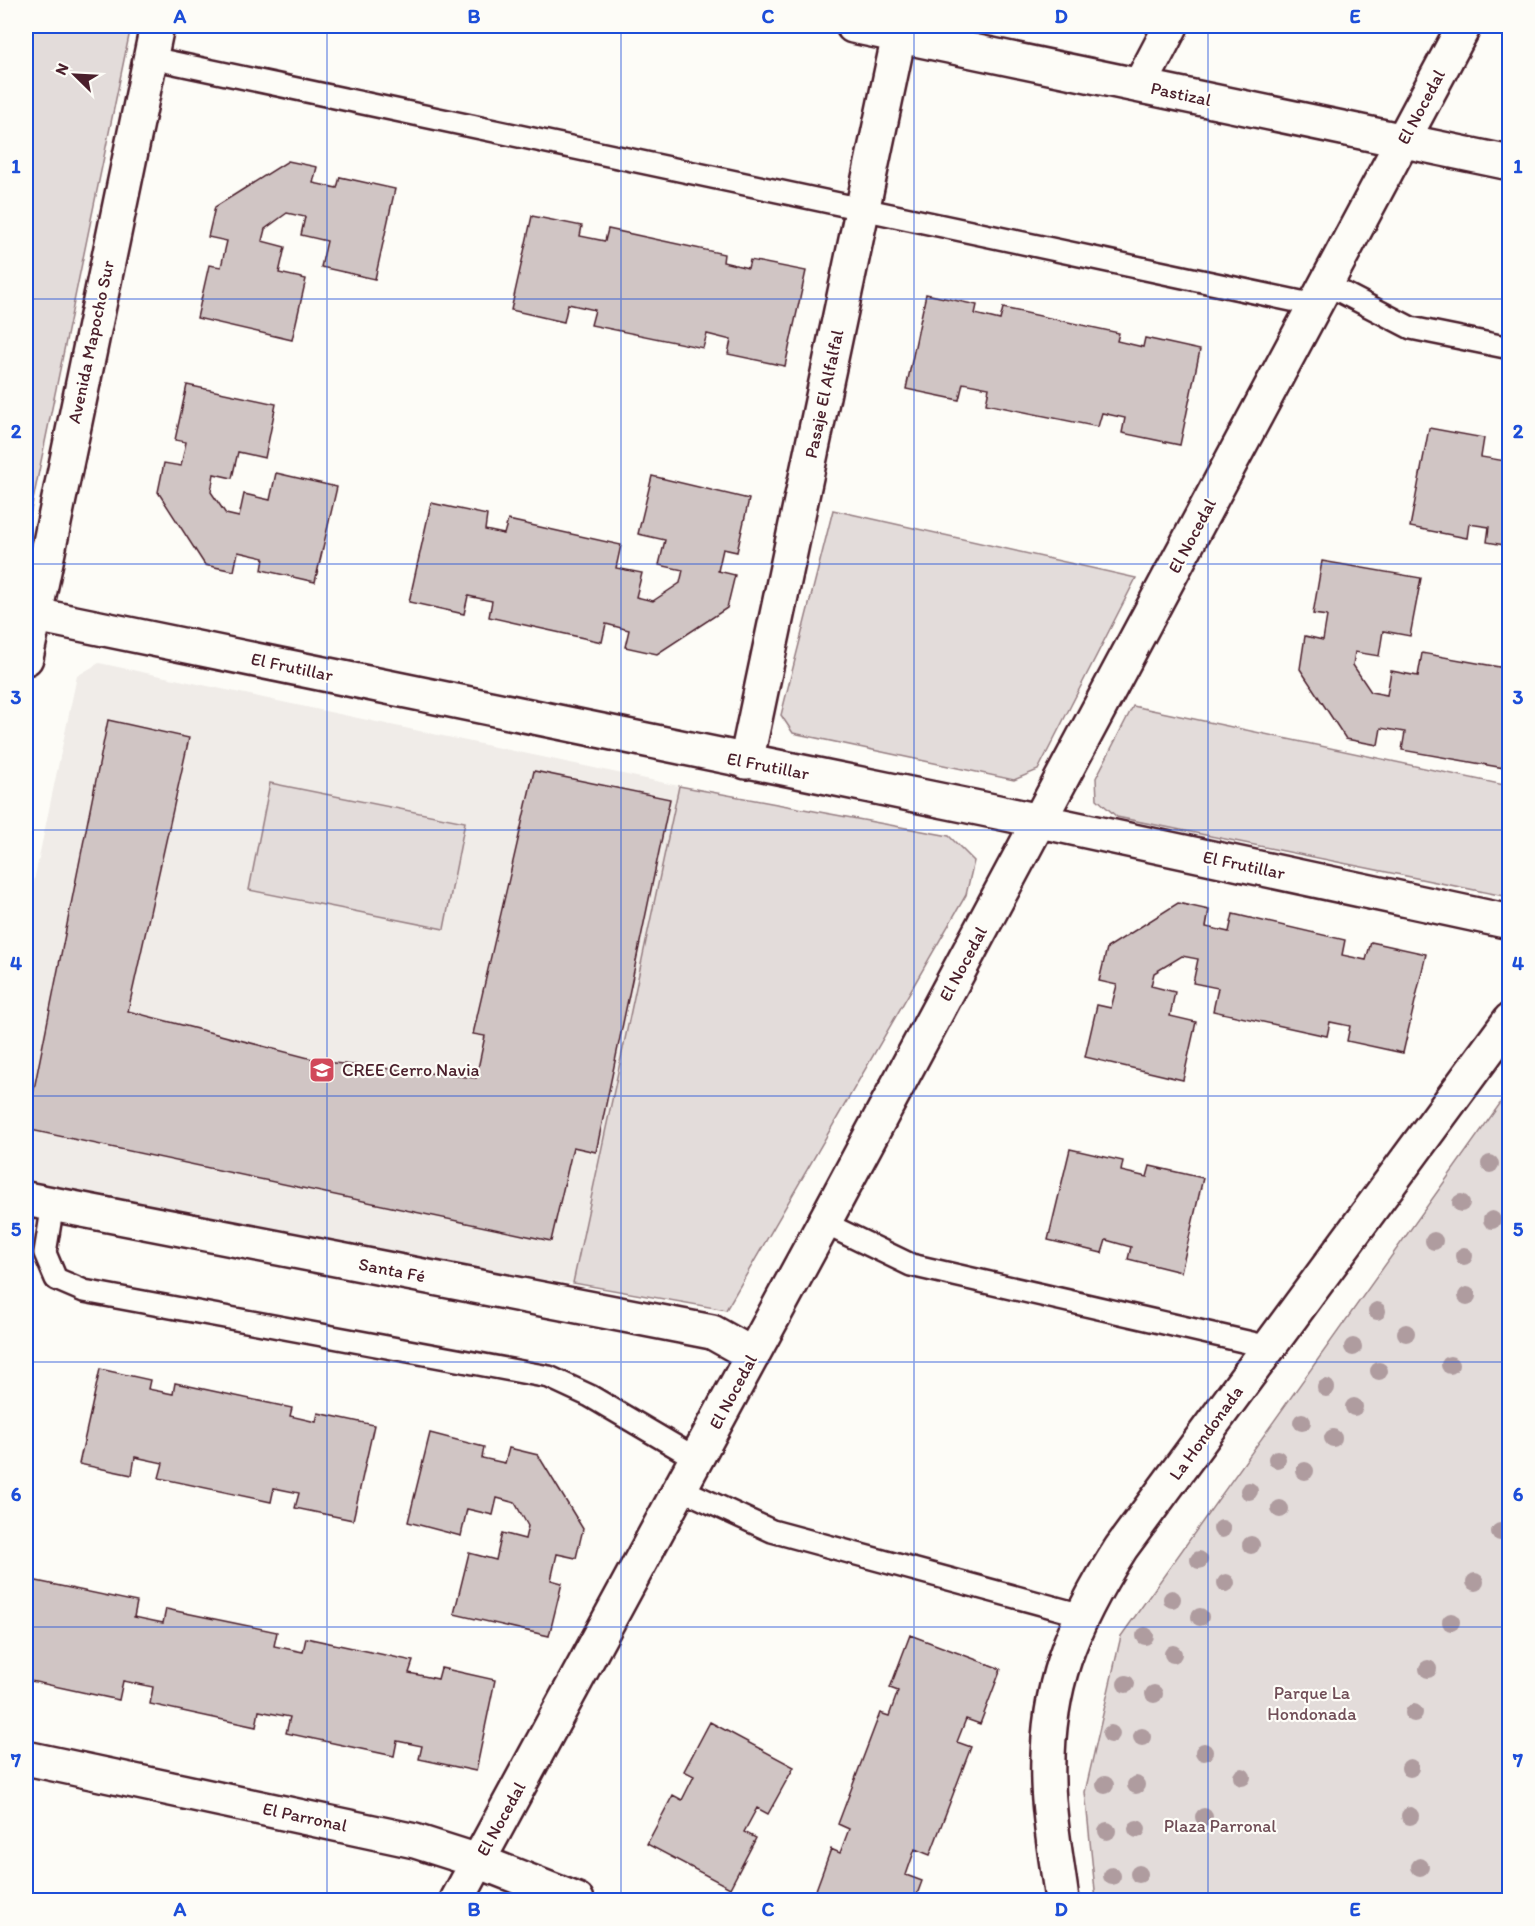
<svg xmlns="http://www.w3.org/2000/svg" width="1535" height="1926" viewBox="0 0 1535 1926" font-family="Itim,sans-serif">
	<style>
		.built { fill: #f0ece8 }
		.green { fill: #e3dcda; stroke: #967e82; stroke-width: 1.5 }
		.building { fill: #d0c5c4; stroke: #4a1f2b; stroke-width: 1.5 }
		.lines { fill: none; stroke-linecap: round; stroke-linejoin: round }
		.lane-casing { stroke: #4a1f2b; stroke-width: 26 }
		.street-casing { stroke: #4a1f2b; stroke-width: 38 }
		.secondary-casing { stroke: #4a1f2b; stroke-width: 38 }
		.lane { stroke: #fdfcf7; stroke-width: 21 }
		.street { stroke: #fdfcf7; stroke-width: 33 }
		.secondary { stroke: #fdfcf7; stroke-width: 33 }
		.tree { fill: #af9c9f }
		.grid { fill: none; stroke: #1d4ed8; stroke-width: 1.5; stroke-opacity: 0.55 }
		.labels { text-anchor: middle; stroke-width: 4.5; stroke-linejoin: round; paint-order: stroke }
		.street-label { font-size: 18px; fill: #4a1f2b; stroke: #fdfcf7 }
		.poi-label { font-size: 18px; fill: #4a1f2b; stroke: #fdfcf7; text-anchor: start }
		.park-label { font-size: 18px; fill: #704e57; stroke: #fdfcf7 }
		.neatline { fill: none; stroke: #1d4ed8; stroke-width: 2 }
		.grid-label { font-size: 20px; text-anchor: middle; font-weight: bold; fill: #1d4ed8 }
	</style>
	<rect width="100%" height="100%" fill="#fdfcf7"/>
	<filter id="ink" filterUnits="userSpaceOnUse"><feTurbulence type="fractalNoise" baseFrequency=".0167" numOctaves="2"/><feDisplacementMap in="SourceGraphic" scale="12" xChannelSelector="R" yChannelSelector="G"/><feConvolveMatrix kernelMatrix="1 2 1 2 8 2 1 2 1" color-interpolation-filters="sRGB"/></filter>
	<g filter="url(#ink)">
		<path class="built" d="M99,663L679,786L573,1283L26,1222V919L77,676Z"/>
		<path class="green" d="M26,26H131L26,534Z
			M833,510L1136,578L1038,770L1014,780L793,733L781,715Z
			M1133,706L1509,786V897L1117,817L1097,799L1096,778Z
			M270,783L465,822L444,929L249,890Z
			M679,786L949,836L974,861L966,895L726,1310L573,1283Z
			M1509,1091V1900H1096L1085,1792L1121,1636Z"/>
		<path class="building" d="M288,161L317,167L313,183L337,188L340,177L395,189L375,279L321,267L327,241L301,235L305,217L287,213L265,229L262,241L285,247L279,273L306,279L292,340L197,318L209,265L221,267L227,241L208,237L215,207Z
			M532,216L582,226L580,236L605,241L608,229L724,254L723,262L748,268L750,260L806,271L785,366L728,354L731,340L707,334L703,348L591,325L595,310L568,304L564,322L511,310Z
			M926,294L977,305L975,314L1000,320L1003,308L1119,333L1117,341L1143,347L1145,338L1200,350L1180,445L1122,433L1125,418L1102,413L1098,427L986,404L989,388L963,383L959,400L906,389Z
			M187,385L276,404L265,458L238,452L232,478L214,474L211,492L226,514L239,517L244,494L270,500L276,473L337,487L315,582L262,570L264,558L238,552L234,571L205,565L158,492L164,463L181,466L186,442L175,440Z
			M1429,428L1484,438L1481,457L1505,461L1507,445L1510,446V546L1487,542L1489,527L1469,524L1467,538L1410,527Z
			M652,476L749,499L737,552L723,549L718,571L735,575L727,608L657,654L625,647L629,630L606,624L602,642L489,617L492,601L468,596L464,614L409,602L431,503L487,515L485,530L504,534L508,520L621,545L616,568L642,573L636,597L653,601L680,583L683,570L659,565L665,540L638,534Z
			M1322,561L1421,578L1410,636L1383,631L1379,656L1355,652L1353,665L1371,692L1387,695L1391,671L1418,676L1422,653L1510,669V769L1402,750L1405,732L1381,728L1378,745L1346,739L1300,669L1305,636L1323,640L1327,616L1313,614Z
			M108,720L189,738L128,1011L324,1062L476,1078L485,1036L473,1034L534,771L670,799L596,1152L573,1147L551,1241L26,1129Z
			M1178,903L1209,910L1206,927L1229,932L1233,914L1345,940L1342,955L1366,960L1371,942L1426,954L1403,1053L1347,1041L1350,1026L1330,1022L1327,1036L1213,1011L1218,988L1193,983L1198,959L1182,956L1154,973L1151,986L1175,992L1170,1016L1196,1022L1183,1080L1085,1057L1097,1005L1111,1008L1117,985L1099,981L1107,948Z
			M1070,1149L1123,1161L1121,1171L1147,1177L1150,1166L1203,1178L1181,1272L1128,1259L1131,1247L1106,1240L1102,1253L1048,1240Z
			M100,1369L150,1380L148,1389L173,1394L175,1383L292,1408L290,1416L316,1422L318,1413L374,1425L353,1520L295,1508L299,1493L274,1488L271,1502L159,1478L163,1463L135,1457L132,1475L79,1464Z
			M430,1433L484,1447L482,1458L505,1463L509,1448L538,1455L583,1529L576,1558L557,1554L551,1580L562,1583L549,1636L454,1614L469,1553L496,1560L502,1533L525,1539L528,1526L515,1503L497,1498L493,1515L467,1509L461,1536L408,1522Z
			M27,1579L137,1602L134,1617L163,1623L166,1609L277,1632L274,1646L303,1652L306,1638L413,1661L409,1673L438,1679L441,1668L495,1680L476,1771L419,1759L422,1746L397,1741L394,1756L286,1733L290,1717L259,1711L256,1727L150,1704L153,1687L123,1681L119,1700L26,1680V1588Z
			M910,1635L1001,1669L980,1724L966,1719L957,1742L971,1747L930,1855L915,1849L906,1875L922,1881L915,1900H819L813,1898L831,1849L840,1853L849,1829L838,1824L880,1713L889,1716L898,1691L890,1688Z
			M710,1722L794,1767L768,1814L757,1808L744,1832L756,1838L730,1888L647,1844L673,1795L682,1800L694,1776L684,1771Z"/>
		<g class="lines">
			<g class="lane-casing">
				<path id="lane" d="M151,58L1315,305
					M1326,284L1411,328L1510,348
					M53,1204L45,1253L56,1279L84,1291L549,1377L590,1396L697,1459
					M824,1223L911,1265L1269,1347
					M681,1489L772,1531L1082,1615"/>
			</g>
			<g class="street-casing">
				<path id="street" d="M853,26L1510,163
					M1140,85L1171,26
					M26,613L993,811L1510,922
					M746,762L901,26
					M26,1199L712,1332L753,1355
					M26,1758L415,1841L478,1861L577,1900
					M457,1900L824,1223L1464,26
					M1062,1900C1057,1862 1049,1821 1048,1783C1045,1688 1071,1626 1121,1548L1510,1020"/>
			</g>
			<g class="secondary-casing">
				<path id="secondary" d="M26,658L157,26"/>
			</g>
			<use href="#lane" class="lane"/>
			<use href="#street" class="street"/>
			<use href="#secondary" class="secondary"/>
		</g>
		<g class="tree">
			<circle cx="1490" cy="1164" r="9"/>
			<circle cx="1461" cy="1203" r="9"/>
			<circle cx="1492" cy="1220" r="9"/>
			<circle cx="1434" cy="1241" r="9"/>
			<circle cx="1464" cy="1256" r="9"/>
			<circle cx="1467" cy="1296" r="9"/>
			<circle cx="1377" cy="1311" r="9"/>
			<circle cx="1406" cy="1333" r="9"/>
			<circle cx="1353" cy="1347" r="9"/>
			<circle cx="1450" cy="1365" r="9"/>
			<circle cx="1379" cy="1371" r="9"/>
			<circle cx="1326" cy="1388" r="9"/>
			<circle cx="1354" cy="1407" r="9"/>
			<circle cx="1302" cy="1422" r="9"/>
			<circle cx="1333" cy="1438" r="9"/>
			<circle cx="1277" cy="1459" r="9"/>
			<circle cx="1305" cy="1471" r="9"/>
			<circle cx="1249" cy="1491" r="9"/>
			<circle cx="1280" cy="1509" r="9"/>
			<circle cx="1222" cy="1529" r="9"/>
			<circle cx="1500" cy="1532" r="9"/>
			<circle cx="1251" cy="1545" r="9"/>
			<circle cx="1199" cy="1560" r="9"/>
			<circle cx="1475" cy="1582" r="9"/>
			<circle cx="1226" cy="1583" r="9"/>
			<circle cx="1172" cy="1599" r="9"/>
			<circle cx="1200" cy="1617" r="9"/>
			<circle cx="1451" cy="1622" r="9"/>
			<circle cx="1145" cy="1636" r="9"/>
			<circle cx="1173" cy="1654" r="9"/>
			<circle cx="1428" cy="1669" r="9"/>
			<circle cx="1126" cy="1684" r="9"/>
			<circle cx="1154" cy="1694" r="9"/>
			<circle cx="1414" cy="1713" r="9"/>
			<circle cx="1111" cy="1734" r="9"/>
			<circle cx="1142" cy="1737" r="9"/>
			<circle cx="1204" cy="1752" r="9"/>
			<circle cx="1410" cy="1768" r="9"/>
			<circle cx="1242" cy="1777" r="9"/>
			<circle cx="1105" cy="1785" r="9"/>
			<circle cx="1136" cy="1785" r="9"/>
			<circle cx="1410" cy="1816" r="9"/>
			<circle cx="1204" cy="1817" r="9"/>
			<circle cx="1137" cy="1829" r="9"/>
			<circle cx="1107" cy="1831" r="9"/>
			<circle cx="1420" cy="1867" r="9"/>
			<circle cx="1139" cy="1874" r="9"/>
			<circle cx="1112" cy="1876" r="9"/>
		</g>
	</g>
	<path class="grid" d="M327,26V1900M621,26V1900M914,26V1900M1208,26V1900M26,299H1510M26,564H1510M26,830H1510M26,1096H1510M26,1362H1510M26,1627H1510"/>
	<defs>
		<g id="school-square" transform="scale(1.35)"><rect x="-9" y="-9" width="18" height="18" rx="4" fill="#d1495b" stroke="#fdfcf7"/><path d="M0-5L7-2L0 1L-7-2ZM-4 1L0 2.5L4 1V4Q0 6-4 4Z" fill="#fff"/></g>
	</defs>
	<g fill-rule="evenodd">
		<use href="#school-square" x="322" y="1070"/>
	</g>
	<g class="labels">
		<g class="street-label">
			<text transform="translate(1181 94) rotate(12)" y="6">Pastizal</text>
			<text transform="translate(1421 107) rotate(-62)" y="6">El Nocedal</text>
			<text transform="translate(91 342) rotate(-78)" y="6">Avenida Mapocho Sur</text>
			<text transform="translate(824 394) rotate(-78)" y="6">Pasaje El Alfalfal</text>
			<text transform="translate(1192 536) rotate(-62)" y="6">El Nocedal</text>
			<text transform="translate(292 667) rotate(12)" y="6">El Frutillar</text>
			<text transform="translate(768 766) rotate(11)" y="6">El Frutillar</text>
			<text transform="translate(1244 865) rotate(12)" y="6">El Frutillar</text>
			<text transform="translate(963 964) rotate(-62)" y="6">El Nocedal</text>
			<text transform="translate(392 1270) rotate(11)" y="6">Santa Fé</text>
			<text transform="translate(733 1392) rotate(-62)" y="6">El Nocedal</text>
			<text transform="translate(1206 1433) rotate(-54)" y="6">La Hondonada</text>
			<text transform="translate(305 1817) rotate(12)" y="6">El Parronal</text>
			<text transform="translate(501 1819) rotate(-61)" y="6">El Nocedal</text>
		</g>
		<g class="poi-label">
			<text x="342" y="1076">CREE Cerro Navia</text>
		</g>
		<g class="park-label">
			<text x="1312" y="1699">Parque La<tspan x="1312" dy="21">Hondonada</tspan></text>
			<text x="1220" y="1832">Plaza Parronal</text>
		</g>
	</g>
	<rect width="1535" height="1926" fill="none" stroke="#fdfcf7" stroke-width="66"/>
	<g transform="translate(75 75) rotate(294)" stroke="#fdfcf7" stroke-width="4.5" paint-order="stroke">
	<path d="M0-4.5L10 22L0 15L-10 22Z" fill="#4a1f2b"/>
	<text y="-9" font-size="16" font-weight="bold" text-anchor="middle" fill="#4a1f2b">N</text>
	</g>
	<rect x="33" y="33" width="1469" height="1860" class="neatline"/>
	<g class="grid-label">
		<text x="180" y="23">A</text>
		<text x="474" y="23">B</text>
		<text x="768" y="23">C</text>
		<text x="1061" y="23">D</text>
		<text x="1355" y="23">E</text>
		<text x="16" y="173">1</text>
		<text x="1518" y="173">1</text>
		<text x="16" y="438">2</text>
		<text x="1518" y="438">2</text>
		<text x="16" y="704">3</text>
		<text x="1518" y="704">3</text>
		<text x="16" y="970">4</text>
		<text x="1518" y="970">4</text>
		<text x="16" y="1236">5</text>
		<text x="1518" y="1236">5</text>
		<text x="16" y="1501">6</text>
		<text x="1518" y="1501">6</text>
		<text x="16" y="1767">7</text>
		<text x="1518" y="1767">7</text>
		<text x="180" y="1916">A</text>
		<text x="474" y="1916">B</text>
		<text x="768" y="1916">C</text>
		<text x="1061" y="1916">D</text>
		<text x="1355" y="1916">E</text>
	</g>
</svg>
